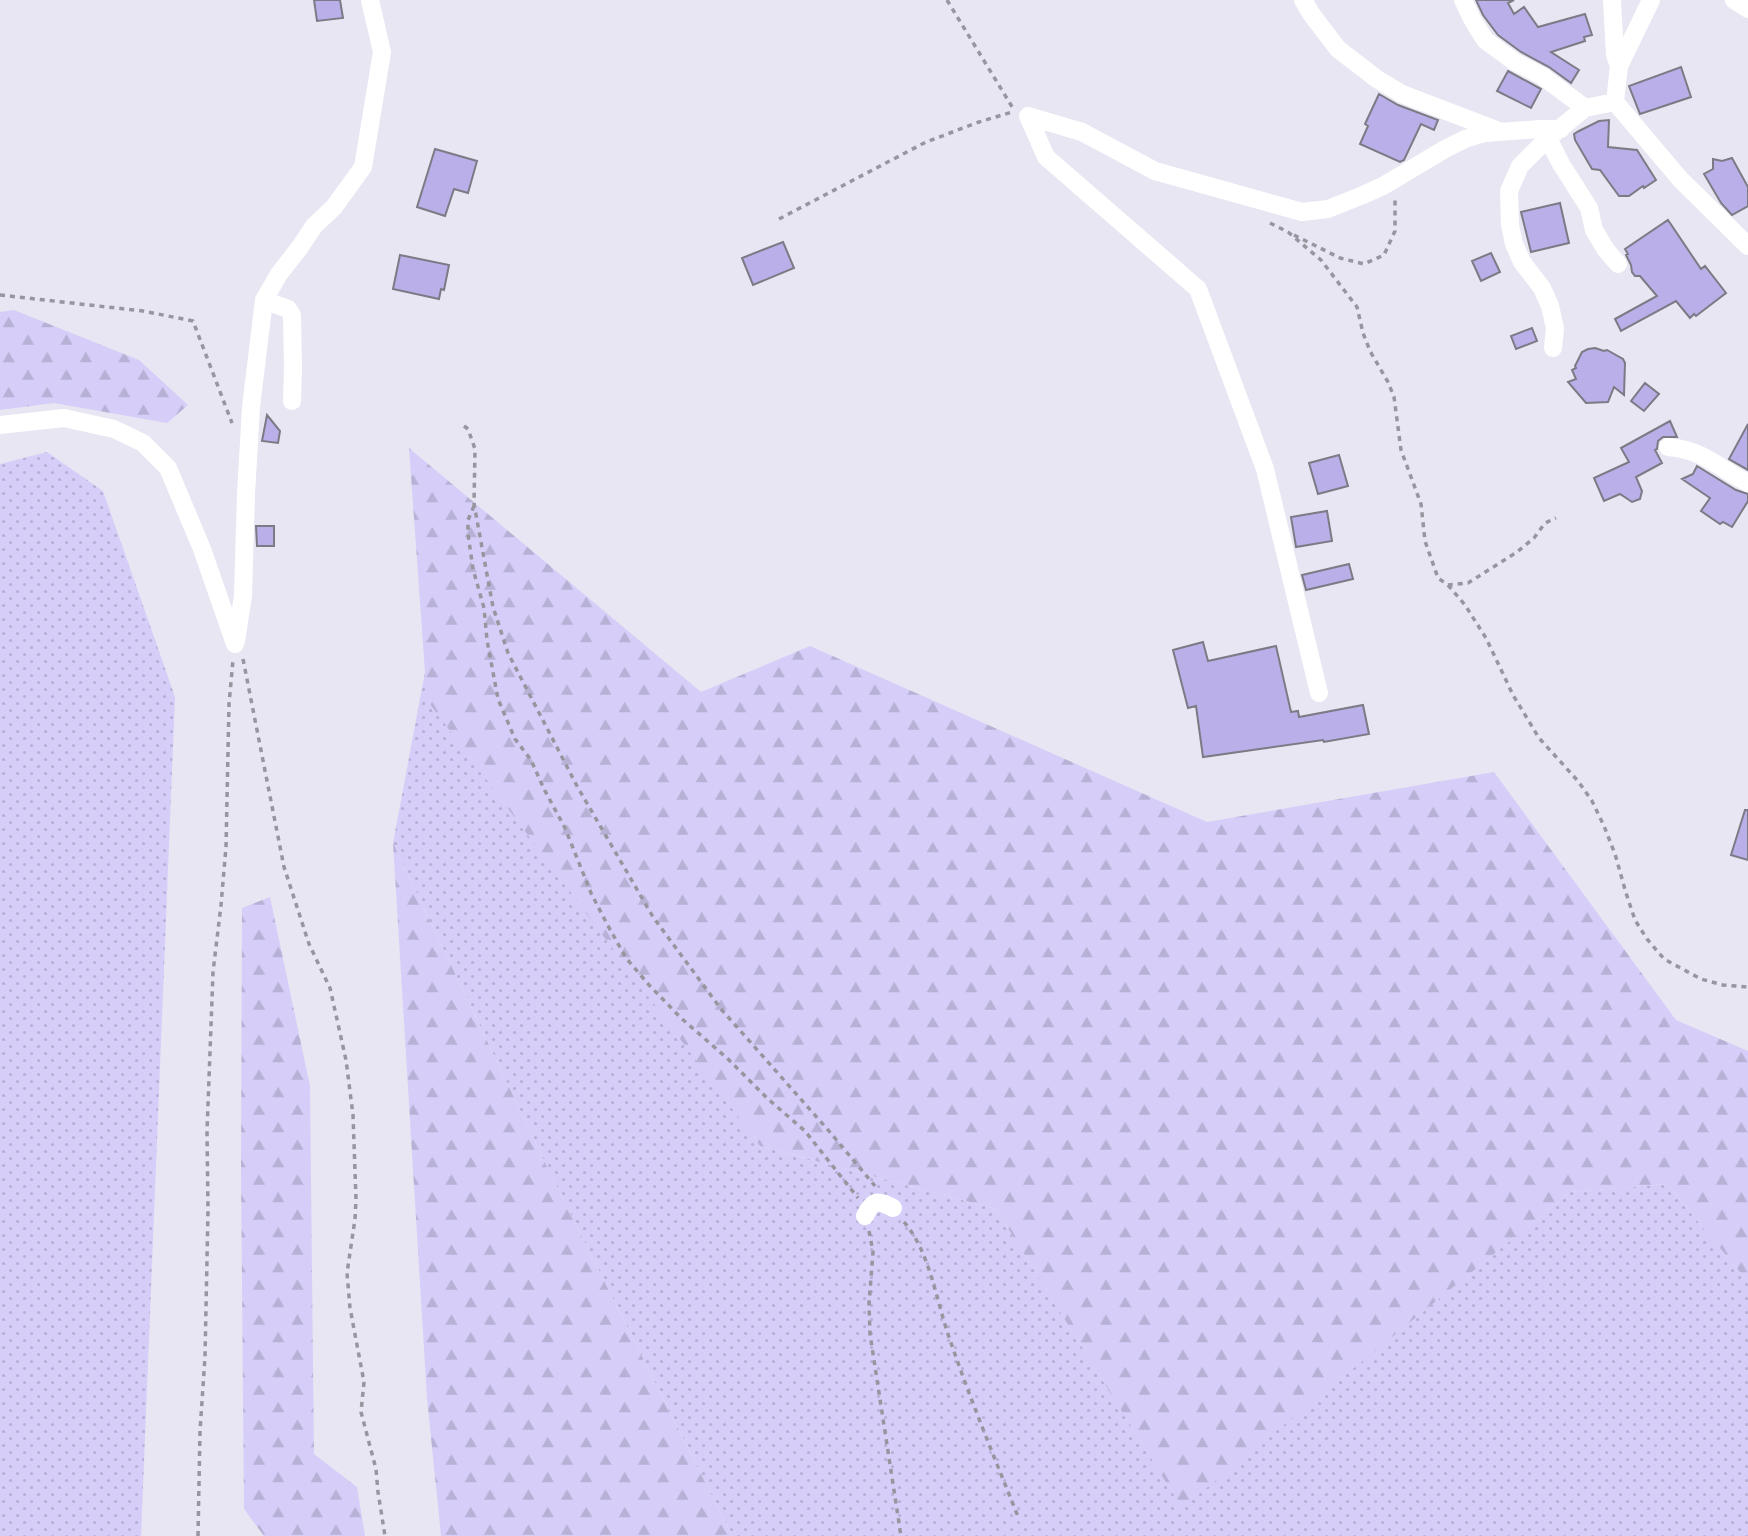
<svg xmlns="http://www.w3.org/2000/svg" width="1748" height="1536" viewBox="0 0 1748 1536" font-family="'Open Sans',sans-serif">
	<style>
		.green { fill: url(#green-dots) }
		.forest { fill: url(#forest-firs) }
		.building { fill: #baafe9; stroke: #7c7b85; stroke-width: 2 }
		.lines { fill: none; stroke-linecap: round; stroke-linejoin: round }
		.path { stroke: #97959e; stroke-width: 3.5; stroke-dasharray: 5 5; stroke-linecap: butt }
		.minor { stroke: #fff; stroke-width: 18 }
	</style>
	<defs>
		<pattern id="green-dots" width="8" height="8" patternUnits="userSpaceOnUse" patternTransform="scale(1.75)"><rect width="8" height="8" fill="#d6cef9"/><path d="M2 2h.1M6 6h.1" fill="none" stroke="#b8b1d6" stroke-width="1.8" stroke-linecap="round"/></pattern>
		<pattern id="forest-firs" width="22" height="20" patternUnits="userSpaceOnUse" patternTransform="scale(1.75)"><rect width="22" height="20" fill="#d6cef9"/><path d="M5 1l3.5 6h-7zM16 11l3.5 6h-7z" fill="#b8b1d6"/></pattern>
	</defs>
	<rect width="100%" height="100%" fill="#e8e6f2"/>
	<path class="green" d="M47,452L103,491L175,697L141,1536H0V464Z
		M425,672L760,1146L996,1209L1182,1507L1570,1192L1667,1184L1748,1282V1536H732L549,1171L393,843Z"/>
	<path class="forest" d="M14,310L139,360L188,405L167,423L54,403L0,410V312Z
		M409,448L701,692L810,646L1207,822L1494,772L1676,1020L1748,1051V1282L1667,1184L1570,1192L1182,1508L996,1209L760,1146L427,700Z
		M393,843L549,1171L732,1536H441L427,1398Z
		M270,897L310,1086L314,1454L357,1487L365,1536H264L244,1509L241,1170L242,908Z"/>
	<path class="building" d="M314,0H340L343,18L317,21Z
		M1476,0H1514L1508,3L1514,14L1524,7L1538,27L1585,14L1592,35L1584,37L1585,41L1551,52L1579,70L1571,83L1549,67L1521,52L1498,35L1483,15Z
		M1681,67L1691,97L1640,114L1629,86Z
		M1508,71L1541,89L1531,108L1497,91Z
		M1379,94L1398,105L1438,120L1434,130L1421,124L1404,160L1400,162L1360,144L1368,126L1365,124Z
		M1609,120L1608,147L1637,150L1656,180L1644,188L1643,186L1629,196H1619L1600,170L1592,169L1575,140L1574,134L1579,131L1599,121Z
		M435,149L477,161L468,193L454,189L445,216L417,207Z
		M1732,158L1748,187V206L1732,215L1721,203L1704,174L1713,169V159L1722,161Z
		M1560,203L1569,243L1531,252L1521,212Z
		M1668,220L1701,269L1705,266L1726,293L1696,316L1694,314L1690,318L1676,301L1621,331L1615,319L1657,296L1640,276H1635L1632,272L1631,265L1626,255L1628,254L1625,249Z
		M783,242L794,268L753,285L742,258Z
		M1491,253L1500,272L1481,281L1472,261Z
		M400,255L449,265L444,290L441,289L439,299L393,289Z
		M1532,328L1537,341L1516,349L1511,336Z
		M1595,348L1604,351L1607,350L1623,359L1625,363L1624,395L1614,387L1608,402L1586,403L1568,382L1576,379L1572,370L1576,368L1575,366L1582,352L1588,349Z
		M1645,383L1659,394L1644,411L1631,401Z
		M267,415L280,431L278,443L262,441Z
		M1670,421L1677,437H1663L1658,441L1657,449L1655,450L1662,463L1636,477L1642,491L1640,499L1632,502L1620,494L1604,501L1594,478L1629,462L1621,448Z
		M1748,424V470L1729,459Z
		M1339,455L1348,486L1318,494L1309,463Z
		M1697,466L1736,490L1748,494V501L1732,527L1723,522L1720,524L1701,511L1710,498L1682,479L1693,474Z
		M1327,511L1332,541L1296,547L1291,517Z
		M256,526H274V546H257Z
		M1349,564L1353,579L1306,590L1302,575Z
		M1203,642L1208,661L1276,646L1291,712L1298,711L1299,717L1363,705L1369,734L1324,742L1323,740L1203,757L1196,706L1188,708L1173,650Z
		M1745,810H1748V860L1731,855Z"/>
	<g class="lines">
		<path class="path" d="M947,0L1014,110
			M779,219L926,142L979,122L1012,112
			M1270,223L1288,232L1321,260L1357,307L1363,333L1370,351L1388,382L1394,397L1401,450L1421,504L1425,541L1438,578L1448,585L1468,583L1517,552L1534,538L1545,523L1556,518
			M1294,235L1340,258L1364,264L1384,255L1395,231V199
			M0,295L143,311L193,321L232,423
			M464,426L468,429L475,449L474,504L493,607L508,653L577,786L653,917L721,1009L829,1131L875,1186
			M474,506L468,520V534L473,569L484,608L487,640L498,699L515,739L531,760L544,789L565,828L591,893L607,924L626,958L649,985L681,1018L728,1059L768,1099L805,1131L858,1198
			M1448,585L1465,605L1486,638L1513,695L1539,738L1578,781L1592,801L1604,826L1615,854L1626,893L1635,920L1647,939L1664,959L1701,979L1723,985L1748,987
			M243,659L284,867L309,944L330,988L346,1060L353,1115L356,1199L355,1219L347,1273L350,1308L364,1382L361,1412L376,1469L378,1492L385,1536
			M904,1222C930,1252 936,1300 949,1337C970,1399 995,1459 1019,1519
			M869,1231L873,1252L869,1304L870,1334L901,1536
			M198,1536L200,1431L205,1357L208,1210L207,1131L210,1052L213,972L221,905L226,847L229,704L233,660"/>
		<path class="minor" d="M1303,0L1312,15L1338,49L1377,79L1402,94L1496,130
			M1463,0L1472,19L1485,40L1515,62L1542,76L1585,108
			M1612,0L1615,55L1619,66
			M1651,0L1619,66L1615,102L1680,179L1748,246
			M1734,0L1748,9
			M1028,116L1046,157L1198,289L1265,469L1319,693
			M1028,116L1082,132L1155,171L1302,212L1328,209L1363,195L1383,186L1445,149L1465,139L1485,133L1540,129H1561
			M1548,138L1561,164L1589,208L1594,230L1606,250L1618,264
			M1553,348L1555,328L1550,306L1542,288L1522,262L1514,244L1510,225L1509,191L1520,166L1548,138L1585,108L1615,102
			M292,401L293,369L292,315L288,309L264,300L279,274L300,247L314,226L334,207L363,167L382,52L370,0
			M0,425L64,418L114,429L143,443L168,468L202,549L235,644
			M1668,447C1680,448 1692,451 1702,456C1718,464 1732,475 1748,483
			M236,641L243,596L246,494L251,407L264,300
			M865,1216C873,1199 878,1200 893,1208"/>
	</g>
</svg>
